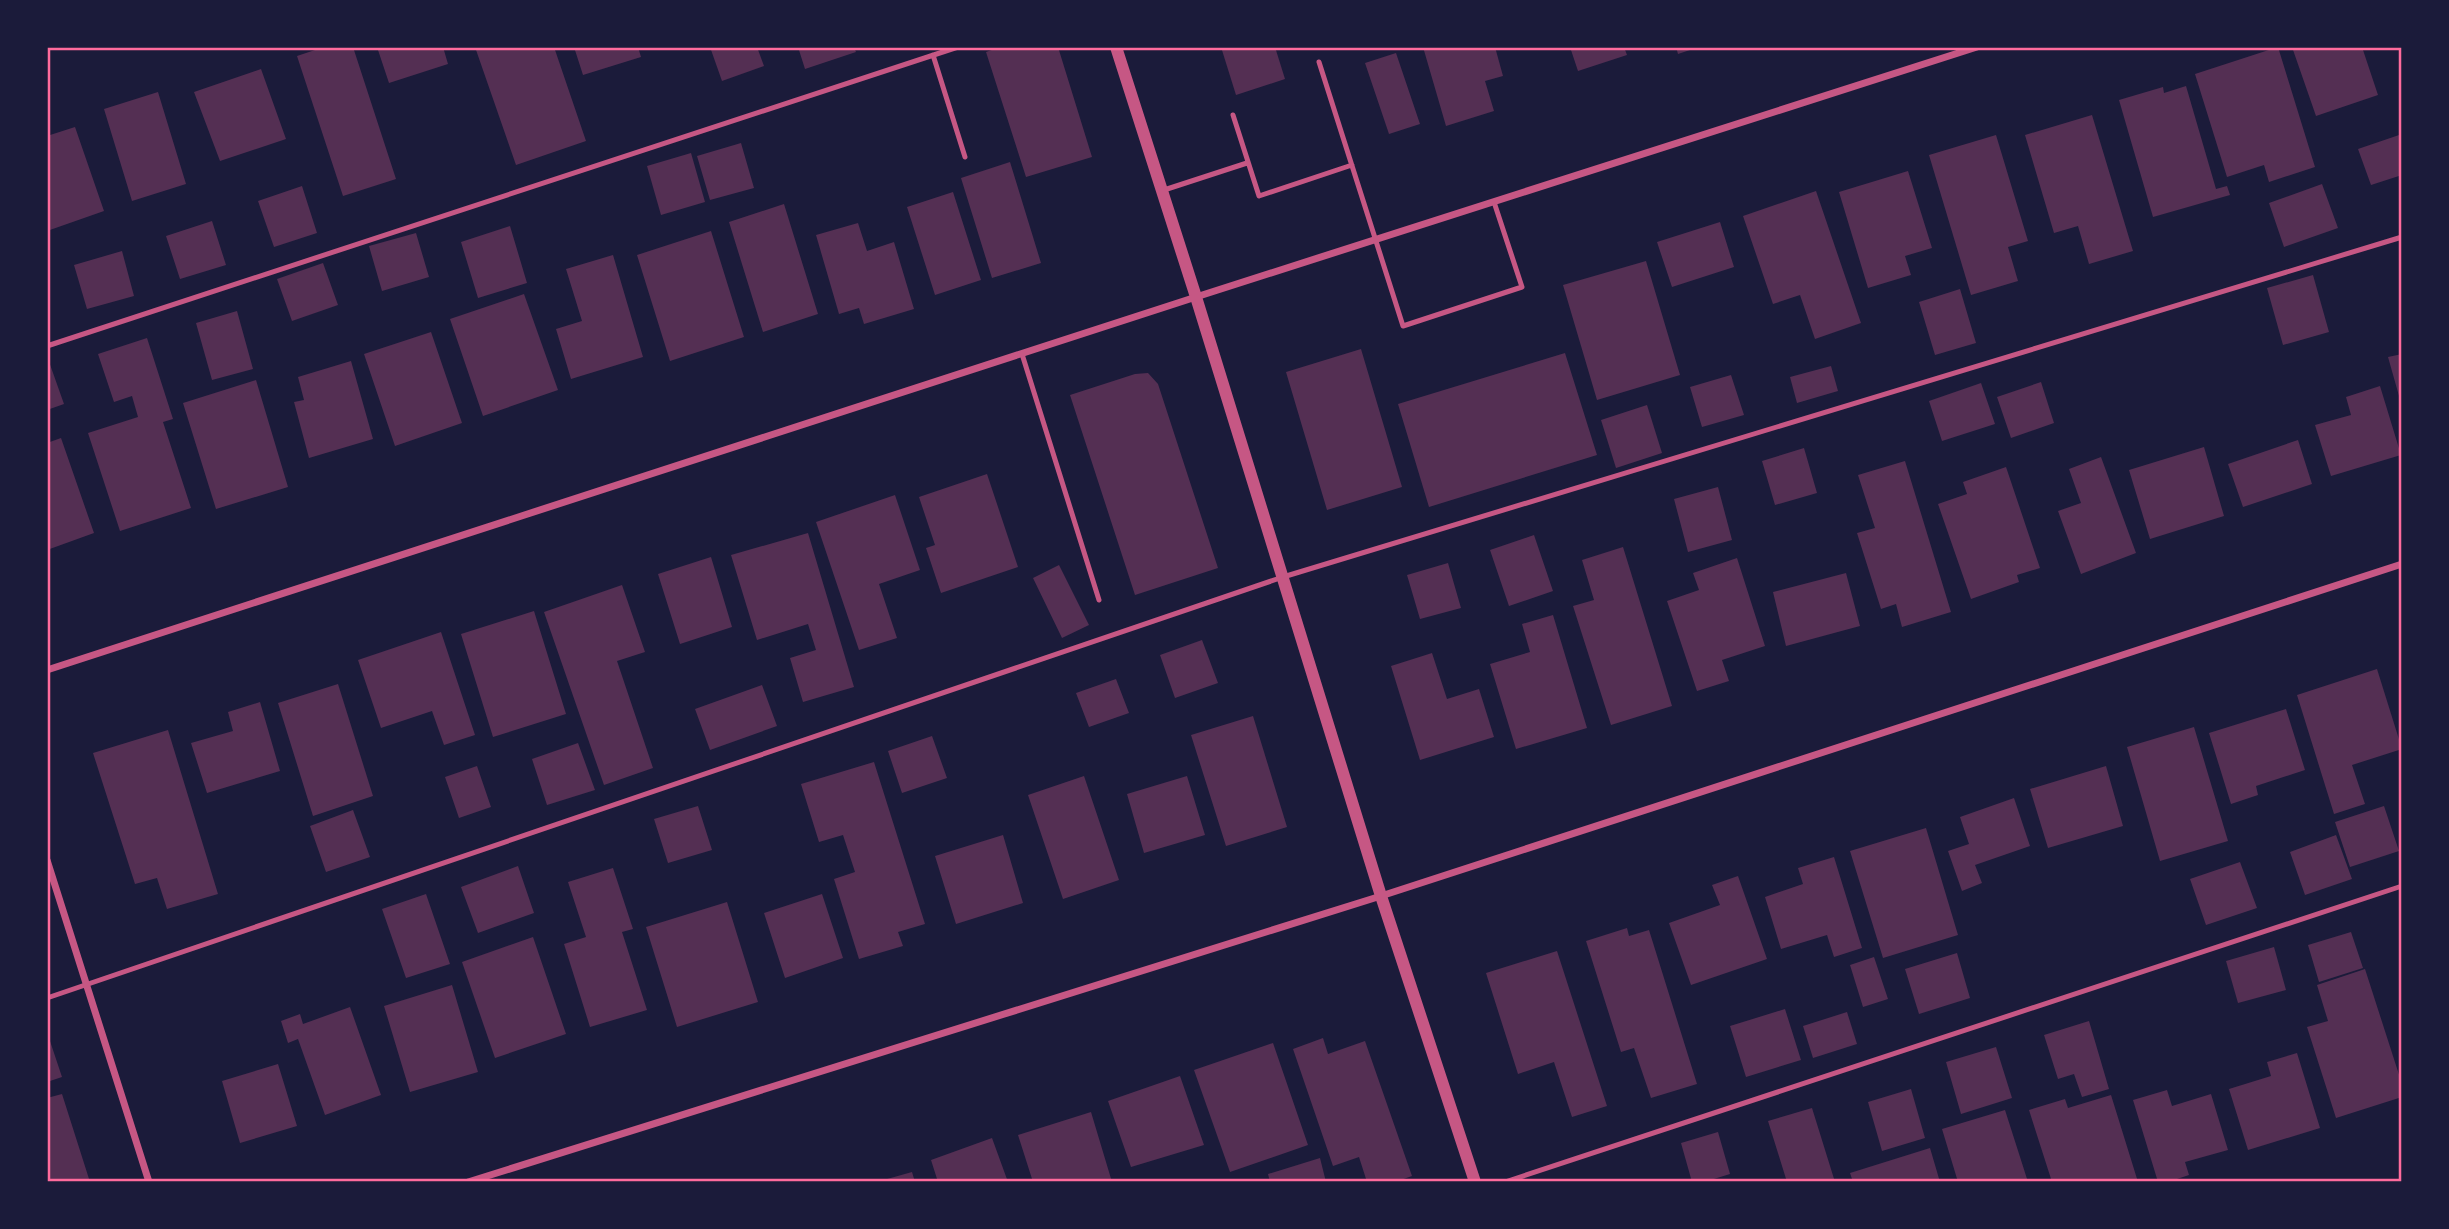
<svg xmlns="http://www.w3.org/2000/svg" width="2449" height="1229" viewBox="0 0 2449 1229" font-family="'Titillium Web',sans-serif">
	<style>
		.building { fill: #542f53 }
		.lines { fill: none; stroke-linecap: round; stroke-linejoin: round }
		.service { stroke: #c65784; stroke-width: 5 }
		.minor { stroke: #c65784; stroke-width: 7 }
		.tertiary { stroke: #c65784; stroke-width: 12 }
		.neatline { fill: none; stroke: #ff6b9d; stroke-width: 2.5 }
	</style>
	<rect width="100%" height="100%" fill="#1b1b3a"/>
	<path class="building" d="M324,47H353L396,179L343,196L297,56Z
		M377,47H443L448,64L389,83Z
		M475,47H554L586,141L516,165Z
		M574,47H638L641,57L583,75Z
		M710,47H757L764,66L722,81Z
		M798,47H854L856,52L805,69Z
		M1000,47H1058L1092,157L1026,177L986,52Z
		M1221,47H1275L1285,79L1236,95Z
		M1423,47H1495L1503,76L1485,81L1494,111L1446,126Z
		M1570,47H1624L1627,55L1578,71Z
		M1676,47H1696V48L1678,54Z
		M2278,47L2315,167L2269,182L2264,165L2227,177L2195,74Z
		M2292,47H2362L2378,95L2316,116Z
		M1396,53L1420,124L1389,134L1365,63Z
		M261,69L286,139L220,161L194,92Z
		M2186,86L2216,189L2227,186L2230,195L2153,217L2119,100L2163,87L2164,93Z
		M158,92L186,184L132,201L104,109Z
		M2092,115L2133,251L2089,264L2078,226L2054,233L2025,135Z
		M75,127L104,211L47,231V136Z
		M2402,134V175L2371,185L2358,149Z
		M1996,135L2028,241L2008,247L2018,281L1971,295L1929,155Z
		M741,143L754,188L710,200L697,156Z
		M691,153L705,202L661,215L647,166Z
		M1010,162L1041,263L992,278L961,178Z
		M1908,171L1932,248L1905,256L1911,275L1868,288L1839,192Z
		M2322,184L2338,228L2284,247L2269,203Z
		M302,186L317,233L274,247L258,201Z
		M1816,191L1861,323L1815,339L1800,295L1773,304L1743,216Z
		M953,192L981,280L935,295L907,207Z
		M784,204L818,314L763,332L729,222Z
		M212,221L226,265L180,279L166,236Z
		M1720,222L1734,267L1672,287L1657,242Z
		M858,223L867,251L894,242L914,309L864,324L859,308L839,314L816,235Z
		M510,226L527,283L478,298L461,242Z
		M711,231L744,337L670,361L637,255Z
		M416,233L429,277L382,291L369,246Z
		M122,251L134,296L87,309L74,265Z
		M613,255L643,357L571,379L556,329L582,321L566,269Z
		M1646,261L1680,375L1597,400L1563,285Z
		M323,263L338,305L292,321L277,279Z
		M2313,275L2329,332L2283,345L2267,288Z
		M1960,289L1976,343L1935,355L1919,302Z
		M524,294L558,390L483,416L450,319Z
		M237,311L253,369L212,380L196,323Z
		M431,332L462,423L395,446L364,354Z
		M147,338L173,419L163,422L191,508L120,531L88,433L138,417L132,396L114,402L98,354Z
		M1361,349L1402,487L1327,510L1286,372Z
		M1565,353L1597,455L1429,507L1398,404Z
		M2402,354V403H2401L2388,357Z
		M47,356L64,404L47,410Z
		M351,361L373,439L309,458L294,402L304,400L298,377Z
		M1831,366L1838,391L1797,403L1790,377Z
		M1148,373L1158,384L1218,568L1135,595L1070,395L1135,374Z
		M1731,375L1744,415L1702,427L1690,387Z
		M256,380L288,487L216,509L183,403Z
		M2041,382L2054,423L2011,438L1997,397Z
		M1981,383L1995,424L1942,441L1929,401Z
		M2380,386L2401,455L2331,476L2315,425L2351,415L2346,397Z
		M1647,405L1662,453L1616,468L1601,420Z
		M61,438L94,533L47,550V443Z
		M2298,440L2312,484L2243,507L2228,464Z
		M2204,447L2224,516L2150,539L2129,470Z
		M1804,448L1817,493L1775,505L1762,461Z
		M2101,457L2136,553L2081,574L2058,511L2081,503L2069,469Z
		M1905,461L1951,612L1902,627L1896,604L1881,609L1857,533L1875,528L1858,475Z
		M2006,467L2040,568L2017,575L2019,582L1971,599L1938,504L1967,494L1963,482Z
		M987,474L1018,567L941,593L926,548L935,545L919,497Z
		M1718,487L1732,540L1688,552L1674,499Z
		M895,495L920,570L879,584L897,638L859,650L816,522Z
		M808,533L854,687L803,702L790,658L816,650L808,624L757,640L731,555Z
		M1534,535L1553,591L1509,606L1490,550Z
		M1623,547L1672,706L1611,725L1573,606L1594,600L1582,560Z
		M711,557L732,627L680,644L658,574Z
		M1737,558L1765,646L1722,660L1729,681L1697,691L1667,601L1699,590L1693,573Z
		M1448,563L1461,608L1420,619L1407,575Z
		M1059,565L1089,625L1062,638L1033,578Z
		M1846,573L1860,626L1786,646L1773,592Z
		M622,585L645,652L617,661L653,768L604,785L544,612Z
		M534,611L566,714L493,737L461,634Z
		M1553,615L1587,728L1516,749L1490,664L1530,652L1522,624Z
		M441,632L475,735L444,745L432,711L381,728L358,660Z
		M1202,640L1218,683L1175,698L1160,655Z
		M1432,653L1447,699L1479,689L1494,737L1420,760L1391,666Z
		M2377,669L2402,749L2352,765L2365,804L2334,814L2297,695Z
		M1116,679L1129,713L1089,727L1076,693Z
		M338,684L373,796L313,816L278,703Z
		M762,685L777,726L710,750L695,709Z
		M260,702L280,771L207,793L191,743L233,731L228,712Z
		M2286,709L2305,770L2256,786L2258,795L2231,804L2209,733Z
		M1253,716L1287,827L1226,846L1191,735Z
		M2194,727L2228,841L2160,861L2127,747Z
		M168,730L218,894L167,909L157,878L135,884L93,753Z
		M932,736L947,778L902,793L888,751Z
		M578,743L595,790L547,805L532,759Z
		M874,762L925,924L898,932L903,946L859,959L834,879L855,872L843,835L819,842L801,784Z
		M477,766L491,807L459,818L445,777Z
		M2106,766L2123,826L2048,848L2030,789Z
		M1084,776L1119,880L1063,899L1028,795Z
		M1187,776L1205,835L1144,853L1127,794Z
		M2014,798L2030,846L1975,865L1982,883L1962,891L1948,851L1969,844L1960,817Z
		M698,806L712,850L668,863L654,819Z
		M2384,806L2399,851L2350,867L2335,822Z
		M353,810L370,857L326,872L310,826Z
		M1926,828L1958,935L1883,958L1850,851Z
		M1003,835L1023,903L956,924L935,856Z
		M2336,835L2352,879L2305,895L2290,852Z
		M1834,857L1862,948L1834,957L1827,935L1781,949L1765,897L1803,884L1798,868Z
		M2240,862L2257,908L2206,925L2190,879Z
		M518,866L534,913L478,933L461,887Z
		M613,868L633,929L622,932L647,1010L590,1027L564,944L586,937L568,882Z
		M1738,876L1767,959L1691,985L1669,923L1720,905L1712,885Z
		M426,894L450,964L406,978L382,909Z
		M822,894L843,958L785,978L764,913Z
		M727,902L758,1002L677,1027L646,927Z
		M1627,928L1629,936L1649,930L1697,1084L1651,1098L1634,1048L1621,1052L1586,941Z
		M2351,932L2363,968L2319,982L2308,945Z
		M533,937L566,1034L495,1058L462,962Z
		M2274,947L2286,990L2238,1003L2226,961Z
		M1557,951L1607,1106L1572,1117L1554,1062L1518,1074L1486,973Z
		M1957,953L1970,998L1919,1014L1905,969Z
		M1874,957L1888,999L1863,1007L1850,965Z
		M2365,969L2402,1084V1097L2336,1118L2307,1027L2328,1021L2317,985Z
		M452,985L478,1072L410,1092L384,1006Z
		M350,1007L381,1095L325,1115L298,1039L288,1043L281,1021L300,1014L303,1024Z
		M1785,1009L1801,1060L1746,1077L1730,1026Z
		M1847,1012L1857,1044L1813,1058L1803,1026Z
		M2089,1021L2109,1089L2082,1097L2074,1074L2058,1079L2044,1035Z
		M47,1032L62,1077L47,1082Z
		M1323,1038L1328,1054L1365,1041L1412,1176L1395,1182H1367L1359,1157L1333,1166L1293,1049Z
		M1273,1043L1308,1145L1230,1172L1194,1070Z
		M1996,1047L2012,1098L1961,1114L1946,1062Z
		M2297,1053L2320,1128L2248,1150L2229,1089L2271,1076L2267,1062Z
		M278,1064L297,1126L240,1143L222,1081Z
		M1180,1076L1204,1145L1131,1167L1108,1101Z
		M1911,1089L1925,1138L1882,1151L1868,1102Z
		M2167,1090L2172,1106L2211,1094L2228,1150L2185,1162L2189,1175L2168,1182H2158L2133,1100Z
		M62,1094L90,1182H47V1098Z
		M2111,1095L2138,1182H2052L2029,1110L2065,1099L2068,1108Z
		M1812,1108L1835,1182H1787L1768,1121Z
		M2005,1110L2028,1182H1958L1942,1129Z
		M1091,1112L1112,1182H1033L1018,1135Z
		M1718,1132L1730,1174L1704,1182H1692L1681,1143Z
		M992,1138L1008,1182H938L931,1160Z
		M1930,1148L1940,1182H1853L1850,1173Z
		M1320,1158L1326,1182H1270L1268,1174Z
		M912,1172L915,1182H880V1181Z"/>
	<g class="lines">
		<path class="service" d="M933,55L965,157
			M1319,62L1403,326L1522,287L1494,202
			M1233,115L1259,196L1352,165
			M1164,190L1247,163
			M47,346L958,47
			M1022,354L1099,600
			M47,998L1283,577L2402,237
			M1505,1182L2402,886"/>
		<path class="minor" d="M47,670L1196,297L1977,47
			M47,860L149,1182
			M468,1182L1381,896L2402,564"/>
		<path class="tertiary" d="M1116,47L1196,297L1381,896L1475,1182"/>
	</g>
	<rect width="2449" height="1229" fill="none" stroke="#1b1b3a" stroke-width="98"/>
	<rect x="49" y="49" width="2351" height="1131" class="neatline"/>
</svg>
